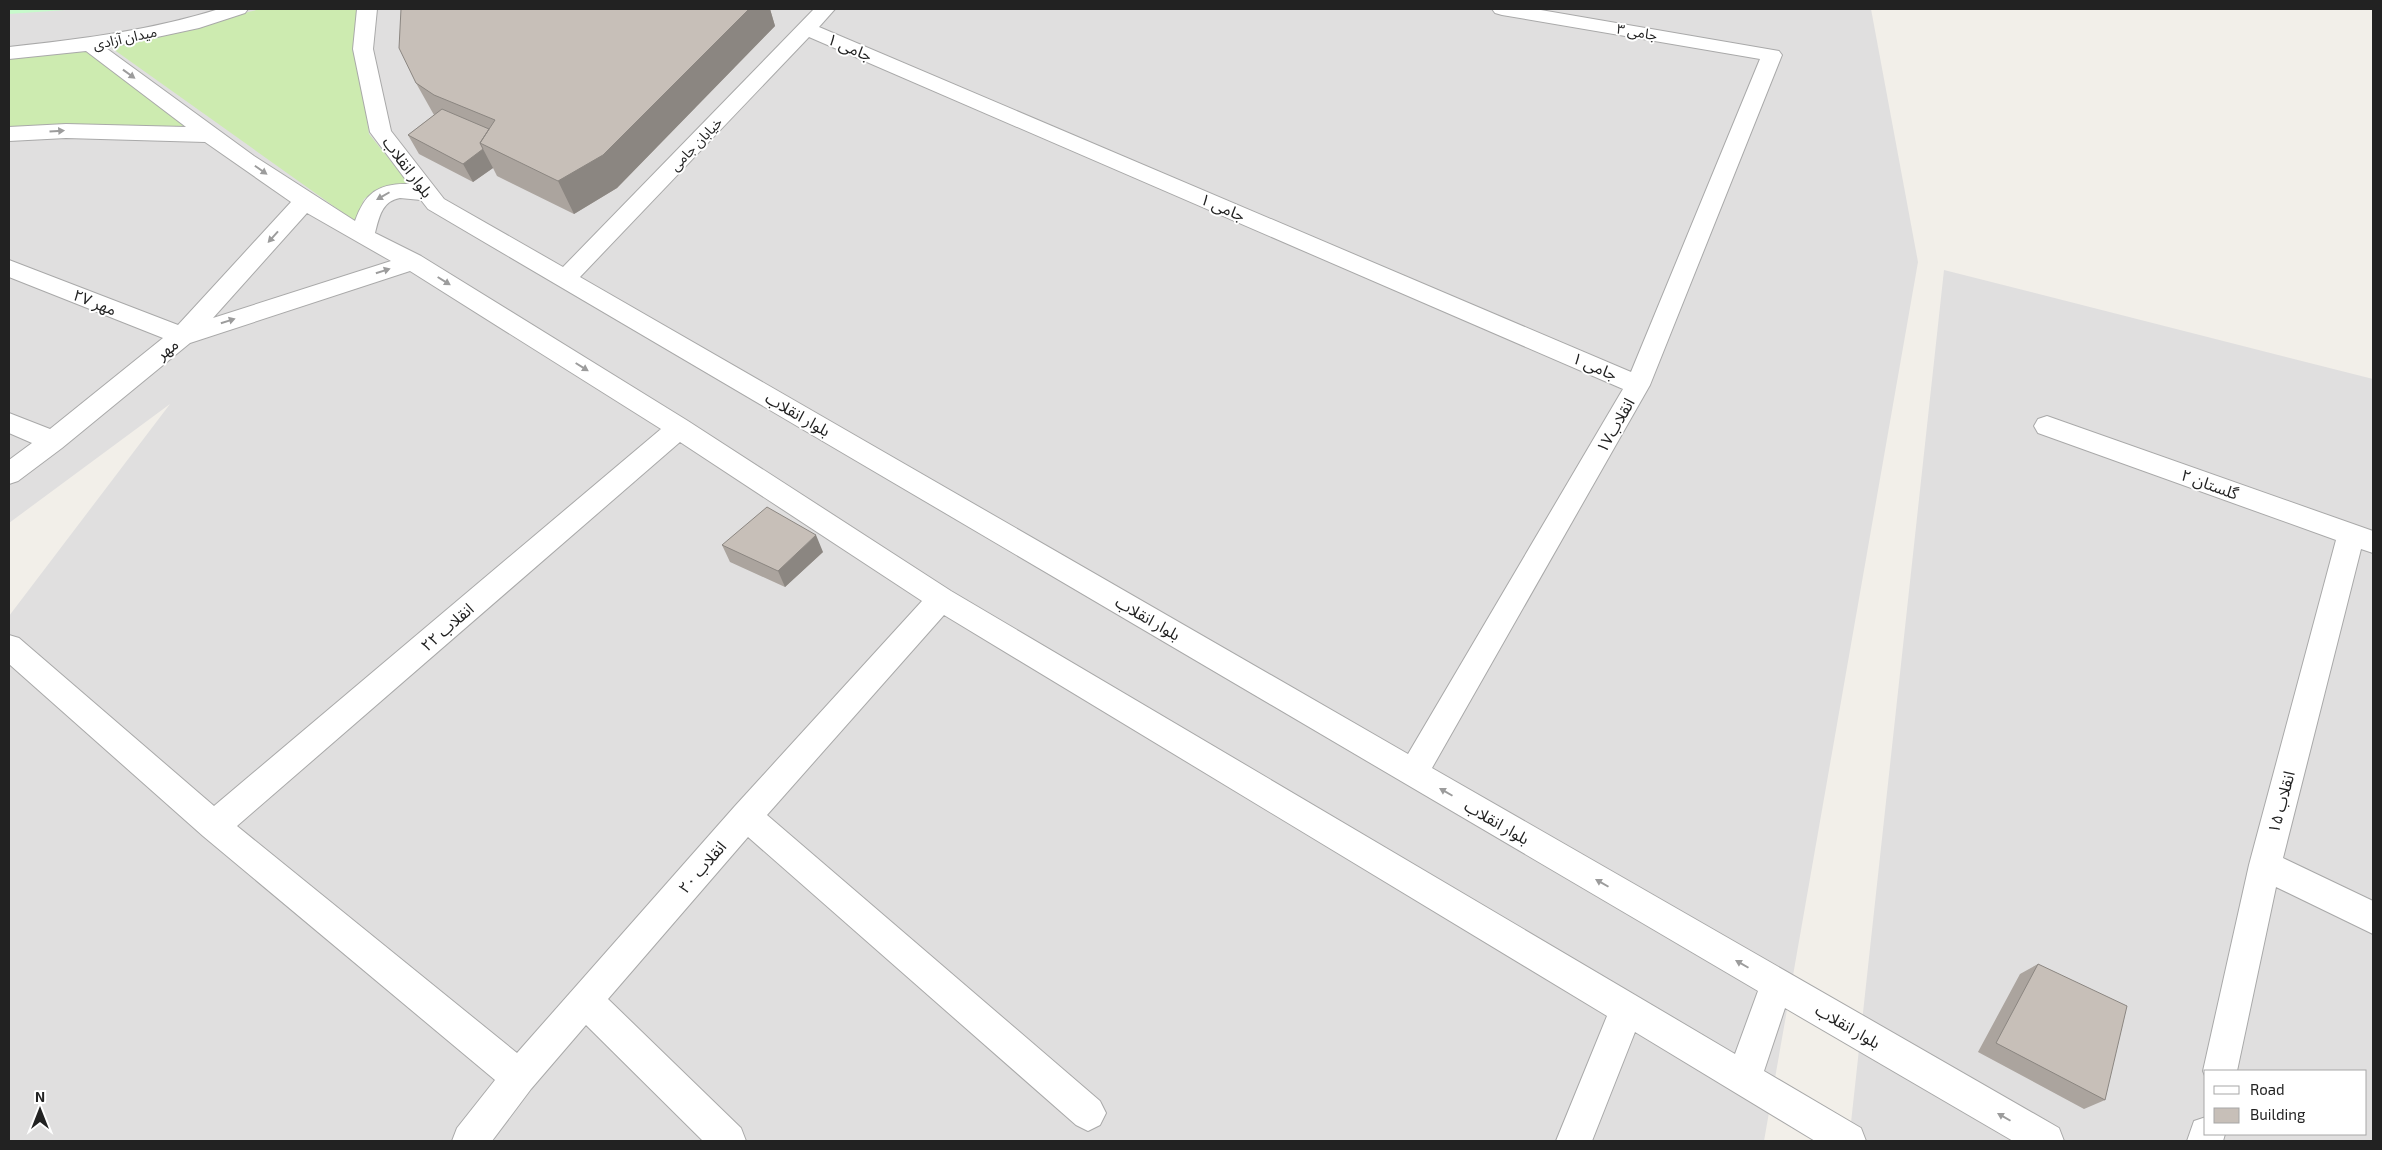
<svg xmlns="http://www.w3.org/2000/svg" width="2382" height="1150" viewBox="0 0 2382 1150" font-family="'Exo 2','Noto Sans Arabic',sans-serif">
	<style>
		.residential { fill: #e0dfdf; fill-rule: evenodd }
		.grass { fill: #cdebb0 }
		.park { fill: #c8facc }
		.lines { fill: none; stroke-linecap: round; stroke-linejoin: round }
		.minor-casing { stroke: #a9a9a9; stroke-width: 2 }
		.minor { fill: #fff; fill-rule: evenodd }
		.wall { fill: #aba49e }
		.shaded-wall { fill: #8b8681 }
		.building { fill: #c7bfb8; stroke: #8b8681 }
		.oneway { fill: #9c9c9c }
		.labels { text-anchor: middle; stroke-width: 4; stroke-linejoin: round; paint-order: stroke }
		.far-street-label { font-size: 14px; fill: #222; stroke: #fff }
		.street-label { font-size: 16px; fill: #222; stroke: #fff }
	</style>
	<rect width="100%" height="100%" fill="#f2efe9"/>
	<path class="residential" d="M9,9H1871L1918,262L1764,1141H9V616L170,404L9,523Z
		M1944,270L2373,379V1141H1849ZM2206,1071H2366V1134H2206Z"/>
	<path class="grass" d="M261,9H358L356,49L369,134L410,185L382,187L364,199L356,222L106,44Z
		M87,46L200,131L71,128L9,131V56Z"/>
	<path class="park" d="M9,9H79L9,14Z"/>
	<g class="lines">
		<g class="minor-casing">
			<path id="minor" d="M219,9H248L245,13L199,28L106,48L254,156L355,221C365,193 378,183 409,184L370,132L353,49L357,9H377L373,49L391,131L444,199L563,267L814,9H835L819,27L1631,372L1760,59L1502,15L1495,13L1492,9H1535L1779,51L1782,55L1650,385L1432,768L2059,1128L2064,1141H2013L1785,1008L1764,1071L1861,1128L1866,1141H1815L1635,1032L1592,1141H1556L1607,1016L944,615L767,815L1100,1101L1106,1113L1100,1125L1088,1131L1076,1125L748,837L608,999L741,1128L746,1141H703L586,1025L531,1089L492,1141H452L457,1128L495,1080L203,836L9,664V635L19,638L214,806L661,429L410,271L190,343L62,448L18,481L9,484V460L32,443L9,433V413L50,429L163,338L9,277V260L178,325L291,202L205,142L66,138L9,141V127L66,124L186,127L86,51L9,59V47C81,39 149,31 219,9ZM809,37L1623,389L1408,754L580,277ZM400,198L421,200L428,209L1758,991L1735,1054L951,591L688,421L421,256L375,233C379,217 382,201 400,198ZM307,213L391,261L213,318ZM680,442L922,601L735,806L517,1053L237,826Z
				M2047,416L2373,531V553L2361,549L2283,858L2373,901V934L2276,887L2237,1071H2206V1078L2203,1071L2249,865L2336,540L2038,433L2034,426L2038,419Z
				M2206,1117V1134H2225L2223,1141H2187L2194,1121Z"/>
		</g>
		<use href="#minor" class="minor"/>
	</g>
	<path class="wall" d="M401,9H770L775,26L617,188L574,214L497,176L493,168L473,182L419,154L408,135L434,115L416,83Z
		M722,545L823,552L785,587L730,562Z
		M2038,964L2105,1100L2084,1109L1978,1052L2020,974Z"/>
	<path class="shaded-wall" d="M749,9H770L775,26L617,188L574,214L558,181Z
		M483,149L493,168L473,182L463,164Z
		M816,535L823,552L785,587L778,571Z"/>
	<path class="building" d="M401,9H749L603,155L558,181L480,143L495,120L434,95L416,83L399,48Z
		M442,109L489,129L480,143L483,149L463,164L408,135Z
		M767,507L816,535L778,571L722,545Z
		M2038,964L2127,1006L2105,1100L1996,1043Z"/>
	<defs><path id="oneway-solid" d="M-6-.8H1V-3.2L6.5 0L1 3.2V.8H-6Z" transform="scale(1.25)"/></defs>
	<g class="oneway">
		<use href="#oneway-solid" transform="translate(129 74) rotate(36)"/>
		<use href="#oneway-solid" transform="translate(57 131) rotate(-4)"/>
		<use href="#oneway-solid" transform="translate(261 170) rotate(35)"/>
		<use href="#oneway-solid" transform="translate(383 196) rotate(150)"/>
		<use href="#oneway-solid" transform="translate(273 237) rotate(132)"/>
		<use href="#oneway-solid" transform="translate(383 271) rotate(-18)"/>
		<use href="#oneway-solid" transform="translate(444 281) rotate(32)"/>
		<use href="#oneway-solid" transform="translate(228 321) rotate(-18)"/>
		<use href="#oneway-solid" transform="translate(582 367) rotate(32)"/>
		<use href="#oneway-solid" transform="translate(1446 792) rotate(-150)"/>
		<use href="#oneway-solid" transform="translate(1602 883) rotate(-150)"/>
		<use href="#oneway-solid" transform="translate(1742 964) rotate(-150)"/>
		<use href="#oneway-solid" transform="translate(2004 1117) rotate(-150)"/>
	</g>
	<g class="labels">
		<g class="far-street-label">
			<text transform="translate(1637 32) rotate(10)" y="5">جامی ۳</text>
			<text transform="translate(125 38) rotate(-12)" y="5">میدان آزادی</text>
			<text transform="translate(696 144) rotate(-46)" y="5">خیابان جامی</text>
		</g>
		<g class="street-label">
			<text transform="translate(850 47) rotate(23)" y="6">جامی ۱</text>
			<text transform="translate(408 167) rotate(53)" y="6">بلوار انقلاب</text>
			<text transform="translate(1223 207) rotate(23)" y="6">جامی ۱</text>
			<text transform="translate(95 302) rotate(22)" y="6">مهر ۲۷</text>
			<text transform="translate(167 349) rotate(-39)" y="6">مهر</text>
			<text transform="translate(1595 366) rotate(23)" y="6">جامی ۱</text>
			<text transform="translate(798 414) rotate(30)" y="6">بلوار انقلاب</text>
			<text transform="translate(1615 425) rotate(-60)" y="6">انقلاب۱۷</text>
			<text transform="translate(2210 484) rotate(20)" y="6">گلستان ۲</text>
			<text transform="translate(1148 618) rotate(30)" y="6">بلوار انقلاب</text>
			<text transform="translate(447 627) rotate(-41)" y="6">انقلاب ۲۲</text>
			<text transform="translate(2281 802) rotate(-75)" y="6">انقلاب ۱۵</text>
			<text transform="translate(1497 822) rotate(30)" y="6">بلوار انقلاب</text>
			<text transform="translate(702 867) rotate(-49)" y="6">انقلاب ۲۰</text>
			<text transform="translate(1848 1026) rotate(30)" y="6">بلوار انقلاب</text>
		</g>
	</g>
	<rect width="2382" height="1150" fill="none" stroke="#222222" stroke-width="20"/>
	<rect x="2204" y="1070" width="162" height="65" fill="#ffffff" stroke="#a7a7a7"/>
	<rect x="2214" y="1086" width="25" height="8" fill="#ffffff" stroke="#a7a7a7"/>
	<text x="2250" y="1095" font-size="15" fill="#222222">Road</text>
	<rect x="2214" y="1108" width="25" height="15" fill="#c7bfb8" stroke="#a7a7a7"/>
	<text x="2250" y="1120" font-size="15" fill="#222222">Building</text>
	<g transform="translate(40 1110)" stroke="#ffffff" stroke-width="4" paint-order="stroke">
	<path d="M0-4L9 19L0 12L-9 19Z" fill="#222222"/>
	<text y="-8" font-size="14" font-weight="bold" text-anchor="middle" fill="#222222">N</text>
	</g>
</svg>
